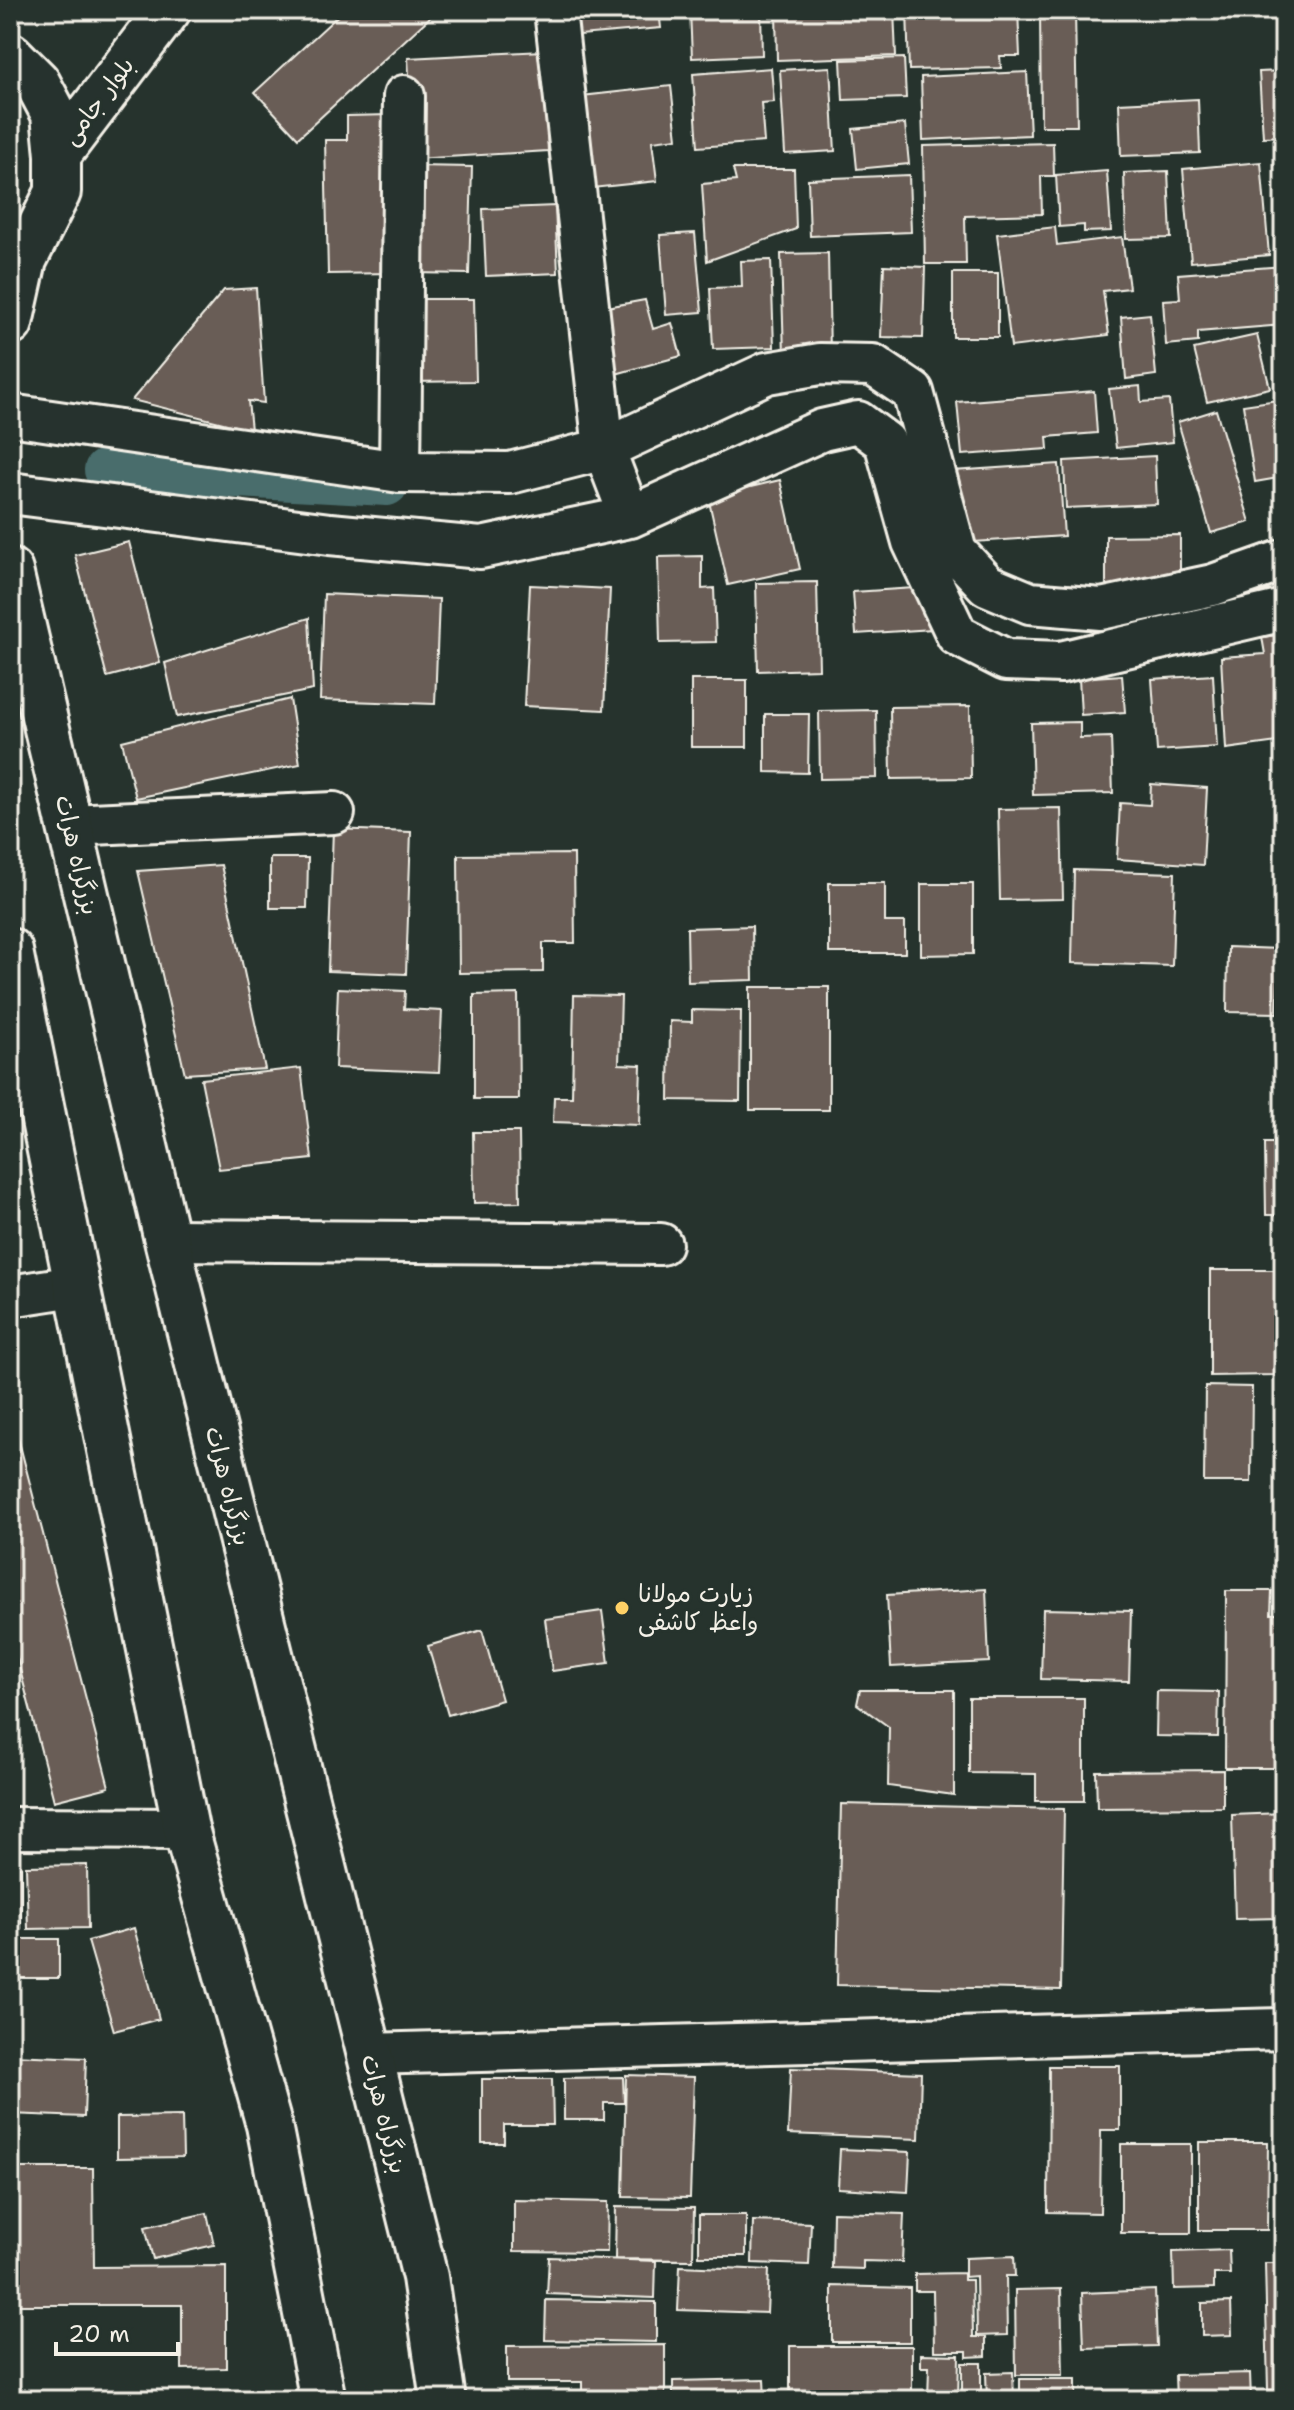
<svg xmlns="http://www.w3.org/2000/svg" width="1294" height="2410" viewBox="0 0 1294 2410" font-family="'Shantell Sans','Playpen Sans Arabic',sans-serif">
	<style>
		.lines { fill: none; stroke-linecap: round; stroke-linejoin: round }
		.canal { stroke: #486d6c; stroke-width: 42 }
		.building { fill: #695d56; stroke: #f4f1e8; stroke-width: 2 }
		.minor-casing { stroke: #f4f1e8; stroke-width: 46 }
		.trunk-casing { stroke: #f4f1e8; stroke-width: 50 }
		.minor { stroke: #26332d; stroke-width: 40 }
		.trunk { stroke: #26332d; stroke-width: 44 }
		.poi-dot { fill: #ffd166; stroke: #26332d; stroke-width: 3 }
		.labels { text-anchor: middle; stroke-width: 6; stroke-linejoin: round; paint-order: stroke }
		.street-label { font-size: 24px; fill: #f4f1e8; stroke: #26332d }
		.poi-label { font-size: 24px; fill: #f4f1e8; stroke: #26332d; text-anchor: start }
	</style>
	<rect width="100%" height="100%" fill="#26332d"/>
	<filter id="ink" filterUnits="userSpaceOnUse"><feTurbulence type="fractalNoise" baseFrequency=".0125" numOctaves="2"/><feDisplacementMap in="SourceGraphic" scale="16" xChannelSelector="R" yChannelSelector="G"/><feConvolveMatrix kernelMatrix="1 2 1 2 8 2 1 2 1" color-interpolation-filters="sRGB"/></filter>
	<g filter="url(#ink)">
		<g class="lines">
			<path class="canal" d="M105,470L387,485"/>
		</g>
		<path class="building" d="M344,10H438L298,138L255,92Z
			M566,10H659L661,28L568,36Z
			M690,10H761L762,55L692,58Z
			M776,10H894L896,56L777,60Z
			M907,10H1018L1020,56H1000L1001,68L909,70Z
			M1040,10H1075L1077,126H1041Z
			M543,51L548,151L414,159L408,58Z
			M904,58L906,98L843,100L841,60Z
			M830,67L835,151L785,154L780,70Z
			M771,68L774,102L761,103L764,142L698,147L693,74Z
			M1284,71V136L1263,137L1259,72Z
			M1027,72L1030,135L923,140L921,77Z
			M671,86L677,138L652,141L657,181L583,189L573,97Z
			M1198,99L1200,153L1121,156L1119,103Z
			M390,115L394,273L328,274L325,140H347V116Z
			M905,124L909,164L857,169L853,129Z
			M1053,143L1054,176H1041L1042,214L965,216L966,264H925L923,146Z
			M1261,162L1269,255L1191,262L1183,169Z
			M415,166L472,167L469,274L413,273Z
			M733,169H794L796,229L707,261L702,184L736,181Z
			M1107,171L1111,231L1084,232V225L1059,227L1056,175Z
			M1168,171L1171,238L1126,239L1124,173Z
			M909,175L911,232L810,236L808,179Z
			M555,206L558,273L486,276L483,209Z
			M1055,227L1057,245L1122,237L1129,288L1103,291L1109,335L1011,347L997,234Z
			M695,233L702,312L666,315L660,235Z
			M828,253L830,354L784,355L781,254Z
			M771,260L774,347L713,349L710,288L742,287L741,261Z
			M884,265L925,267L923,338L881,337Z
			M1284,266V325L1198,332V342L1166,345L1163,300L1180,299L1178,274Z
			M953,273H998V337H953Z
			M256,288L264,403L248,401L251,430L132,400L224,290Z
			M408,299H474L476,381L410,382Z
			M645,300L653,329L672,323L681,356L612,375L596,309Z
			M1150,314L1156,375L1126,379L1121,317Z
			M1257,335L1270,388L1207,402L1194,349Z
			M1140,386L1141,402L1169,400L1173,442L1116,448L1109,389Z
			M1094,391L1097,433L1047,437L1048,449L962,455L957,402Z
			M1284,399V477L1255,482L1243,405Z
			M1216,410L1250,522L1211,533L1178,422Z
			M1155,456L1157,504L1066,508L1064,461Z
			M1059,464L1064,536L958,543L953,471Z
			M780,480L800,569L728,585L708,497Z
			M1180,535V585L1106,587V536Z
			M129,542L160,663L107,677L75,555Z
			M702,556V589L714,588L716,642L660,643L658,557Z
			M817,582L819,669L758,671L756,583Z
			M530,585L610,589L604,710L524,706Z
			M930,587L933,629L856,634L853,592Z
			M324,594L439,599L435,704L320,700Z
			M309,618L313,690L177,717L165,663Z
			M1284,634V741L1226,749L1221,657L1265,654L1262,637Z
			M1122,675L1125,712L1081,715L1079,678Z
			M1213,675L1217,747L1157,751L1152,679Z
			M691,680H747V747H691Z
			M290,699L300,764L136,798L122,741Z
			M970,706L971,778L891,779L890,707Z
			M876,710L877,778L820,779L819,711Z
			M765,714H809L808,773L765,772Z
			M1080,722V738L1111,737L1113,793L1033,795L1031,723Z
			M1151,784L1207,788L1203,865L1117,859L1120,803L1150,805Z
			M1061,808L1063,899L1000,900L998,809Z
			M333,829L411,832L406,974L328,971Z
			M574,854L575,943H543V972L459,973L458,855Z
			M270,858H308L307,908H270Z
			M221,865L265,1069L185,1074L138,871Z
			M1074,870L1175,873L1172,966L1072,963Z
			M829,883H885V922H905V953H829Z
			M921,884H973V954L921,955Z
			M752,926L753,980L688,982L687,928Z
			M1228,947L1279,949L1277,1013L1227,1012Z
			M750,987H829V1110H750Z
			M338,988L405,991L404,1009L442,1011L439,1072L335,1068Z
			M518,994L519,1099H474V995Z
			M574,995L621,996L619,1064L641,1065L639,1125L553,1122L554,1097H572Z
			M692,1010L741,1011L740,1101L669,1100L670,1021L692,1022Z
			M301,1068L312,1159L219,1169L201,1079Z
			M473,1132H519L520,1202L474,1203Z
			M1265,1143H1284V1215H1266Z
			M1210,1270H1284V1334H1275V1375L1210,1376Z
			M1205,1386L1252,1387L1251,1482H1204Z
			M10,1407L109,1787L54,1801L10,1631Z
			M986,1589L989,1662L891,1667L887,1595Z
			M1226,1591H1272L1271,1614H1284V1768H1225Z
			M1043,1609L1131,1611L1129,1681L1041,1679Z
			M602,1611L609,1663L552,1671L545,1619Z
			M482,1630L502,1700L448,1715L428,1646Z
			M860,1690H954V1795L888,1786L889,1727L857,1704Z
			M1157,1691L1219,1692L1218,1737L1156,1736Z
			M969,1698H1084V1801H1036V1774L969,1773Z
			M1223,1770V1807L1097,1808L1096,1771Z
			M841,1804L1064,1809L1061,1990L837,1985Z
			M1284,1813V1918L1235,1919L1232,1815Z
			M87,1865L88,1928L28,1929L26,1866Z
			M10,1867H21V1929H10Z
			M134,1928L159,2019L114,2031L88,1941Z
			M10,1939H59V1978H10Z
			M10,2055L86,2058L84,2117L10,2114Z
			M1049,2066H1120V2130H1101L1100,2213L1048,2212Z
			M791,2068L921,2073L919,2139L788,2134Z
			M626,2075L694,2077L690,2198L623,2197Z
			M623,2077L624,2103H604V2120H564V2078Z
			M482,2079H552L553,2125H504V2143H482Z
			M182,2116L183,2157L117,2158V2117Z
			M1199,2142H1268L1267,2230H1199Z
			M1121,2144H1191V2233H1121Z
			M1277,2146L1284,2147V2231H1277Z
			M840,2149L910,2152L908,2192L838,2188Z
			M10,2168H93L94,2267L226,2266V2368L182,2369V2305H10Z
			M514,2200L608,2202L607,2252L514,2251Z
			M616,2207L694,2208L693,2260L615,2259Z
			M833,2212L904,2214L902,2262L863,2261V2269L832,2268Z
			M207,2213L214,2245L153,2259L145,2227Z
			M699,2215H746V2256H699Z
			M753,2221L811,2223L809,2265L752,2263Z
			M1229,2250L1230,2274H1214V2288L1174,2289L1173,2252Z
			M1014,2256L1015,2276H1006L1007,2335L977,2336L976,2276L965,2277V2258Z
			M549,2257L656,2261L655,2298L547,2294Z
			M1265,2263H1284V2390H1268Z
			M680,2266L769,2270L767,2313L678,2310Z
			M964,2273V2280H972L973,2337H986V2356L967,2357V2351H934L933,2291H915V2274Z
			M832,2286L910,2288V2342H832Z
			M1061,2289L1063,2375H1016L1015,2290Z
			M1155,2290L1157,2346L1084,2348L1082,2293Z
			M546,2300L656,2302V2342L545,2340Z
			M1231,2302L1232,2335L1202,2336V2303Z
			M665,2345V2400H582V2382H507V2346Z
			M790,2346H912V2394H790Z
			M921,2354L959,2355L958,2400H928L929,2367H921Z
			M962,2363H981V2400H962Z
			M1013,2372L1014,2400H987L986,2373Z
			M1250,2373L1251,2400H1176L1175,2375Z
			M764,2379L765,2400H673V2381Z
			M1020,2379H1076V2400H1020Z"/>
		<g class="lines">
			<g class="minor-casing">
				<path id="minor" d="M555,10L604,449L630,517
					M10,415L400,472L510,473L604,449L767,373L820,364L873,365L913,392L956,552L987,585L1030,603L1101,609L1213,585L1284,560
					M400,472L404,96
					M10,493L330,534L481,548L630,517L822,430L858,422L885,442L913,542L957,635L1006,660L1061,662L1284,610
					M69,825L334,813
					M167,1240L661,1244
					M10,1296L75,1286
					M10,1828L186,1829
					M368,2054L1284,2029"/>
			</g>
			<g class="trunk-casing">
				<path id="trunk" d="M10,55L37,82L54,114L58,155V192L24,260L10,323
					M58,155L168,10
					M10,571L167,1240L425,2277L443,2400
					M10,951L186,1829L269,2125L323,2400"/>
			</g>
			<use href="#minor" class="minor"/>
			<use href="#trunk" class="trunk"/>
		</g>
	</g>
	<circle class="poi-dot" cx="622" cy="1608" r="8"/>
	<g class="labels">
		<g class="street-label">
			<text transform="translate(98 101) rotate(-53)" y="8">بلوار جامی</text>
			<text transform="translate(77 855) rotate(77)" y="8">بزرگراه هرات</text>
			<text transform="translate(228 1486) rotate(76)" y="8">بزرگراه هرات</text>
			<text transform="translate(384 2114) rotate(76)" y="8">بزرگراه هرات</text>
		</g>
		<g class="poi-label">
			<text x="638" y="1602">زیارت مولانا<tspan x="638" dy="28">واعظ کاشفی</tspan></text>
		</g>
	</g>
	<rect width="1294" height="2410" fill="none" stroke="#26332d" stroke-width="40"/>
	<rect x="20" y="20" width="1254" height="2370" fill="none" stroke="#f4f1e8" stroke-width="3" filter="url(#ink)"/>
	<path d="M56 2342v12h122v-12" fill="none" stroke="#f4f1e8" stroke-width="4"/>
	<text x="68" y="2342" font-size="24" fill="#f4f1e8" stroke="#26332d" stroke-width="6" paint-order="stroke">20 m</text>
</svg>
